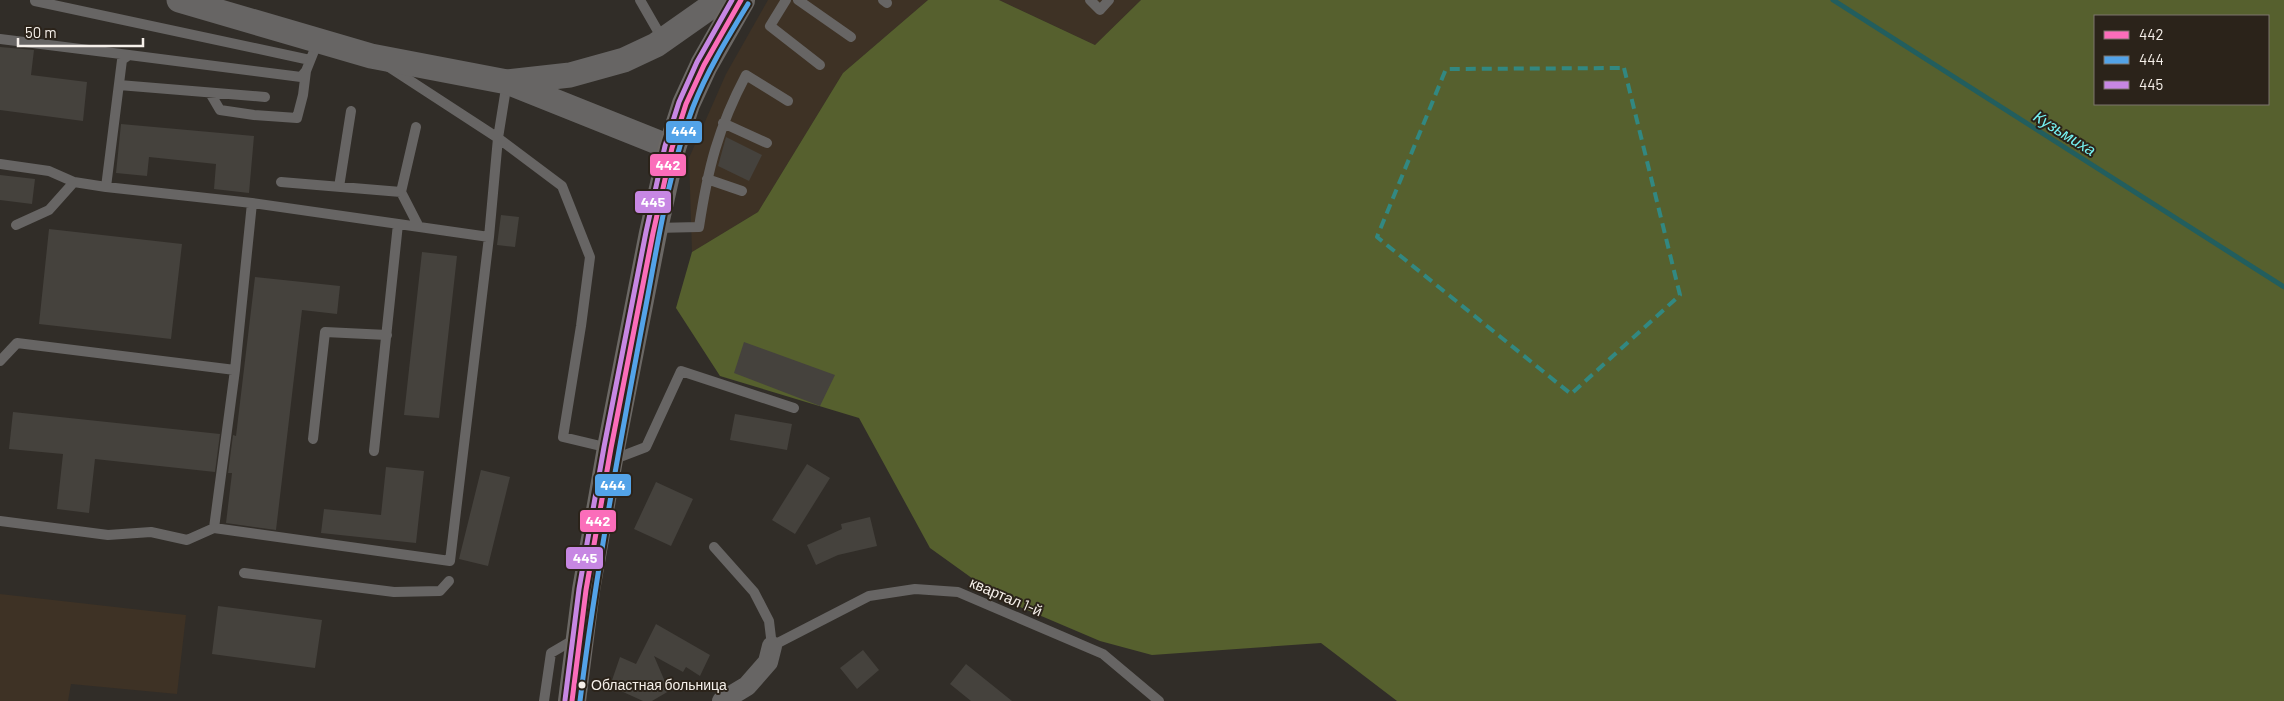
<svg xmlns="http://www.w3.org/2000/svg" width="2284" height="701" viewBox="0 0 2284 701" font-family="Barlow,sans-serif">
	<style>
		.built { fill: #3e3225 }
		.forest { fill: #56602e; fill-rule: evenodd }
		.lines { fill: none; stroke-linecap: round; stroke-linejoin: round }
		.stream { stroke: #225e5e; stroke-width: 5 }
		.building { fill: #45423d }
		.service { stroke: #676564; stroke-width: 10 }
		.minor { stroke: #676564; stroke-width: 20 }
		.tertiary { stroke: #676564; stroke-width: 25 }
		.secondary { stroke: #6b6865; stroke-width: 28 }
		.bus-1-casing { stroke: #2b231a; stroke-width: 9 }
		.bus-2-casing { stroke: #2b231a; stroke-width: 9 }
		.bus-3-casing { stroke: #2b231a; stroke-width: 9 }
		.bus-1 { stroke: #fb6dba; stroke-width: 5 }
		.bus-2 { stroke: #53a3e8; stroke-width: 5 }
		.bus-3 { stroke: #c787e3; stroke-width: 5 }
		.marked { fill: none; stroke: #328881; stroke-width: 4; stroke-dasharray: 10 6; stroke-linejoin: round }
		.bus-dot { fill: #f6f0ea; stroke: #2b231a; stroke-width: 2 }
		.labels { text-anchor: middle; stroke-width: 4; stroke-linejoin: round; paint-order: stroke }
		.bus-label { font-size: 14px; fill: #f6f0ea; stroke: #2b231a; text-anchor: start }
		.street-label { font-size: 15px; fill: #f6f0ea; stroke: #2b231a }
		.water-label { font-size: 16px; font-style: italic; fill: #76f3f4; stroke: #2b231a }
		.line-badge { stroke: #2b231a; stroke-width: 2 }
		.badge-label { font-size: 14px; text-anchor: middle; font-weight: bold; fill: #fff }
	</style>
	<rect width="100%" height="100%" fill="#312d28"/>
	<path class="built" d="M768,0H928L843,73L758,212L692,252L689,158L726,74Z
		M999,0H1141L1095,45Z
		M0,594L186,615L177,694L71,684L68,701H0Z"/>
	<path class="forest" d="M928,0H999L1095,45L1141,0H2284V701H1397L1321,643L1152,655L1100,641L1001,599L930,548L859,418L720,376L676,308L692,252L758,212L843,73ZM2095,16H2268V104H2095Z"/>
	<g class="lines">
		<path class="stream" d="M1833,0L2284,287"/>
	</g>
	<path class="building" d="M0,47L34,50L31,75L87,82L83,121L0,110Z
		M121,124L254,136L249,193L214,189L216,164L149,157L147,176L116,173Z
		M726,137L762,155L749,181L718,166Z
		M0,175L35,179L32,204L0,200Z
		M501,215L519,217L515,247L497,245Z
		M49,229L182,244L171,339L39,324Z
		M422,252L457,256L439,418L404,415Z
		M255,277L340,286L337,314L302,310L276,530L226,523L232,473H228L233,435L236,436Z
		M744,342L835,375L820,406L734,373Z
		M13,412L220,434L215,472L95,459L89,513L57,509L63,454L9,449Z
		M735,414L792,424L787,450L730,440Z
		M807,464L830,478L795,534L772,520Z
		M386,467L424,471L416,543L321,533L324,509L381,515Z
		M481,470L510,477L488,566L459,559Z
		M656,482L693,499L671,546L634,529Z
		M870,517L877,546L838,555L816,565L807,545L842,529L841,524Z
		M218,606L322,620L315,668L212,654Z
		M656,624L710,655L700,676L686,667L683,672L654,656L669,691L652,701H643L610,686L620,657L636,664Z
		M863,650L879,670L857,689L840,668Z
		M966,664L1012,701H971L950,684Z"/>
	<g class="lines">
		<path class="service" d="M640,0L663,40
			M786,0L770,26L820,65
			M798,0L851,37
			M883,0L887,3
			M1090,0L1100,10L1109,0
			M35,1L310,60
			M0,39L129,55
			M389,67L498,138L562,186L590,257L581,326L563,437L609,448
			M119,85L265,97
			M210,93L220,110L254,115L297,118L303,95L306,71
			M723,123L767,143
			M416,127L401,192L419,227
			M0,164L49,171L74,182L106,187L122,60L129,55L301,77L306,71L318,41
			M707,179L742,191
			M281,182L401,192
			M106,187L252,203
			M339,187L351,111
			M16,225L49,210L74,182
			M655,228L699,227C708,168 718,128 746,75L788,101
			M0,361L17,343L235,370
			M313,439L325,332L387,335
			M374,451L398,224
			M612,460L646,447L681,371L794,408
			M0,521L108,535L151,532L187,540L214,528L450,561L489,237
			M214,528L235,370L252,203L489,237L498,138L507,82
			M714,547L754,592L769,621L772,646L869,596L915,589L958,592L1103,654L1159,701
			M244,573L394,592L440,591L449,581
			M544,701L551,653L575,639"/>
		<path class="minor" d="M722,701L747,686L768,662L772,646"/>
		<path class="tertiary" d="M179,0L371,56L507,82L570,75L624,60L656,45L720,0
			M512,84L672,148"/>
		<path class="secondary" d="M572,701L586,590L611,448L653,233L672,148L686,104L704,65L741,0"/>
		<g class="bus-1-casing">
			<path id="bus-1" d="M572,701L586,590L611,448L653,233L672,148L686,104L704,65L741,0"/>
		</g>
		<g class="bus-2-casing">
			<path id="bus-2" d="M580,701C596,572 619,448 643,321C657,250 667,175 693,107C707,71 728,37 748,4"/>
		</g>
		<g class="bus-3-casing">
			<path id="bus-3" d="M565,700L579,589L604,447L646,232L665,146L679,102L697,62L732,0"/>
		</g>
		<use href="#bus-1" class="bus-1"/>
		<use href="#bus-2" class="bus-2"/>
		<use href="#bus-3" class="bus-3"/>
	</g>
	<path class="marked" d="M1624,68L1680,295L1571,394L1377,237L1446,69Z"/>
	<circle class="bus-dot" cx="582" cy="685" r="4.5"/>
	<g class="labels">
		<g class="bus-label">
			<text x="591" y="690">Областная больница</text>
		</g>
		<g class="street-label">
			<text transform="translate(1006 597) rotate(23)" y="5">квартал 1-й</text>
		</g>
		<g class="water-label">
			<text transform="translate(2065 133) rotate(32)" y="6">Кузьмиха</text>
		</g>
	</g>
	<g class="line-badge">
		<rect x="665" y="120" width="38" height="24" rx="5" fill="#53a3e8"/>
		<rect x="649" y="153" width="38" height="24" rx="5" fill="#fb6dba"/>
		<rect x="634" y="190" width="38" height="24" rx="5" fill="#c787e3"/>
		<rect x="594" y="473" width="38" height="24" rx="5" fill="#53a3e8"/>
		<rect x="579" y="509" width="38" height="24" rx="5" fill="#fb6dba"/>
		<rect x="565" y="546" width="39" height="24" rx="5" fill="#c787e3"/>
	</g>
	<g class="badge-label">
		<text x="684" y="136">444</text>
		<text x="668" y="170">442</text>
		<text x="653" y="207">445</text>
		<text x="613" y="490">444</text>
		<text x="598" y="526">442</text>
		<text x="585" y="563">445</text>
	</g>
	<rect x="2094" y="15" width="175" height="90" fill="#2b231a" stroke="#7c756d"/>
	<rect x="2104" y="31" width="25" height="8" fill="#fb6dba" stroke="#7c756d"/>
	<text x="2139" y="40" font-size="15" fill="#f6f0ea">442</text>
	<rect x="2104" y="56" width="25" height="8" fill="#53a3e8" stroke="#7c756d"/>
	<text x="2139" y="65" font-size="15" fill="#f6f0ea">444</text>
	<rect x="2104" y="81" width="25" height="8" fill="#c787e3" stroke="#7c756d"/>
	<text x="2139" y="90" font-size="15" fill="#f6f0ea">445</text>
	<path d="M18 38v8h125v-8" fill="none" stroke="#f6f0ea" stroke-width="2.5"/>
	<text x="25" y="38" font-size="15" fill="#f6f0ea" stroke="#2b231a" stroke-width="4" paint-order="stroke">50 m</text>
</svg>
